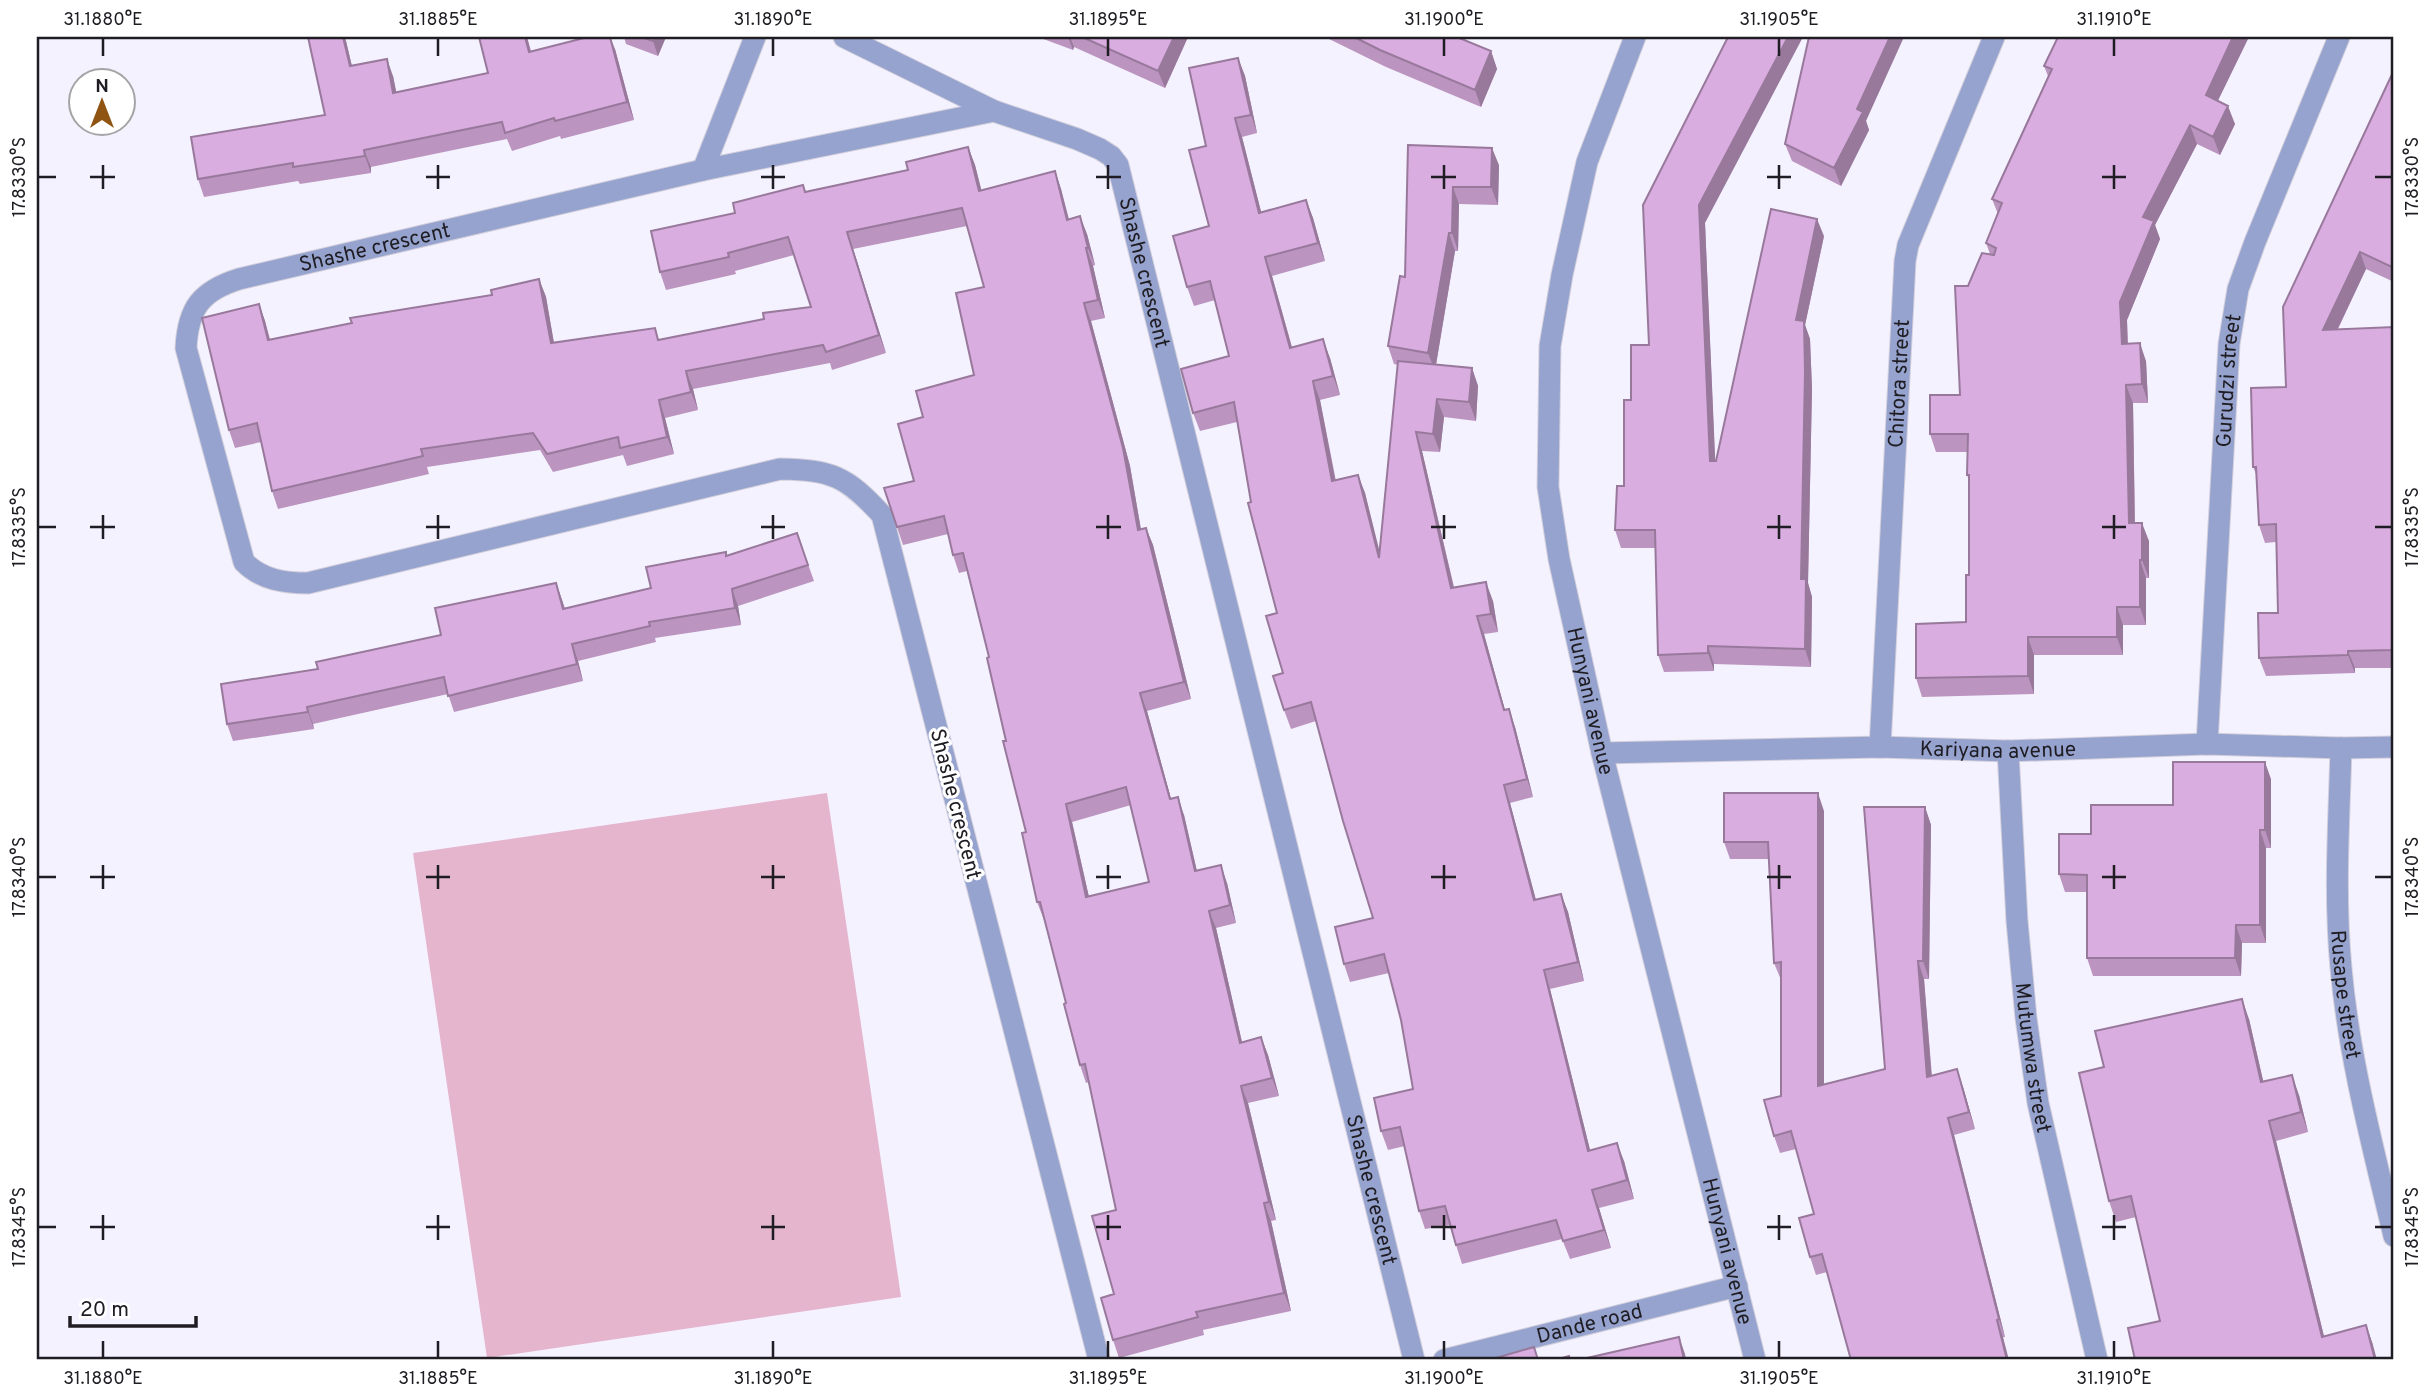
<svg xmlns="http://www.w3.org/2000/svg" width="2431" height="1397" viewBox="0 0 2431 1397" font-family="Overpass,sans-serif">
	<style>
		.green { fill: #e4b5cc }
		.lines { fill: none; stroke-linecap: round; stroke-linejoin: round }
		.minor-casing { stroke: #d3d0dc; stroke-width: 23 }
		.minor { stroke: #96a3ce; stroke-width: 21 }
		.wall { fill: #bb95c0; fill-rule: evenodd }
		.shaded-wall { fill: #98799c }
		.building { fill: #d9addf; stroke: #98799c; stroke-width: 2; fill-rule: evenodd }
		.ticks { fill: none; stroke: #1f1d23; stroke-width: 2.5 }
		.labels { text-anchor: middle; stroke-width: 6; stroke-linejoin: round; paint-order: stroke }
		.street-label { font-size: 21px; fill: #1f1d23; stroke: #fff }
		.neatline { fill: none; stroke: #1f1d23; stroke-width: 2.5 }
		.ticks-label { font-size: 18px; text-anchor: middle; fill: #1f1d23 }
	</style>
	<rect width="100%" height="100%" fill="#f5f2ff"/>
	<path class="green" d="M827,793L901,1297L487,1358L413,853Z"/>
	<g class="lines">
		<g class="minor-casing">
			<g id="minor">
				<path d="M844,37L994,111"/>
				<path id="s1" d="M1635,37L1587,162L1562,275L1550,346L1548,487L1559,559L1602,753L1755,1360"/>
				<path d="M703,170L755,37"/>
				<path id="s2" d="M2207,744L2229,344L2238,289L2255,242L2339,37"/>
				<path id="s3" d="M1880,747L1905,261L1908,245L1994,37"/>
				<path id="s4" d="M2341,748C2339,821 2334,895 2341,968C2349,1059 2373,1147 2394,1236"/>
				<path id="s5" d="M2008,751L2017,921L2026,1018L2038,1103L2097,1360"/>
				<path id="s6" d="M1602,753L1880,747L2008,751L2207,744L2341,748L2394,747"/>
				<path id="s7" d="M1099,1360L882,515C846,476 832,470 780,469L308,583C284,583 262,580 244,562L186,348C188,308 201,291 239,279L703,170L994,111L1077,139L1100,149L1111,156L1118,165L1414,1360"/>
				<path id="s8" d="M1444,1360L1737,1286"/>
			</g>
		</g>
		<use href="#minor" class="minor"/>
	</g>
	<path class="wall" d="M479,37H527L531,51L615,49L634,120L561,139L560,136L512,151L507,139L371,167V173L300,184L298,181L204,197L198,179L325,115L346,41L352,66L393,76L396,92L488,73Z
		M624,37H666L658,56L626,44Z
		M1038,37H1188L1165,88L1074,47L1073,50Z
		M1325,37H1457L1491,51L1497,69L1481,107L1386,67Z
		M1238,58L1245,76L1257,133L1242,137L1261,212L1306,200L1313,218L1325,261L1272,276L1292,347L1330,358L1340,395L1320,400L1336,481L1358,475L1365,493L1379,552L1398,365L1394,364L1388,346L1405,277L1408,145L1499,165L1498,205L1459,204L1458,251H1455L1436,364L1472,368L1478,386L1476,421L1444,417L1440,452L1422,451L1454,587L1493,601L1498,632L1484,634L1505,710L1515,727L1533,797L1510,803L1536,900L1561,894L1568,912L1584,981L1550,989L1590,1150L1624,1161L1634,1199L1599,1208L1611,1248L1570,1259L1562,1239L1462,1264L1456,1245L1450,1225L1425,1229L1419,1211L1405,1146L1388,1150L1381,1131L1413,1089L1401,1020L1389,973L1350,982L1344,964L1373,918L1316,721L1291,729L1284,710L1283,673L1277,613L1251,502L1237,422L1200,431L1193,413L1229,356L1215,300L1194,306L1187,287L1209,226L1206,146Z
		M2044,66L2218,101L2235,124L2220,155L2197,144L2155,225L2160,239L2127,320L2128,344L2146,361L2148,403H2133L2135,523L2149,541V578H2146V625H2123V655H2034V694L1922,697L1916,678L1966,622L1969,575V480L1967,475L1968,452H1936L1930,434L1960,395L1968,286L1990,254L1986,243L1998,214L1992,199L2048,76Z
		M2394,70V282L2366,269L2338,329L2394,327V668H2355V673L2266,676L2259,658L2278,613L2276,542L2265,543L2259,525L2257,476L2253,467L2286,387Z
		M1866,121L1869,130L1841,186L1792,161L1785,144Z
		M968,147L975,165L981,190L1055,171L1061,189L1069,219L1087,234L1095,265L1093,266L1105,318L1091,321L1130,466L1141,529L1146,528L1153,545L1191,699L1147,711L1171,799L1184,815L1197,871L1227,883L1236,923L1216,928L1242,1042L1261,1037L1268,1055L1279,1096L1248,1103L1276,1220L1271,1221L1291,1311L1203,1330L1204,1335L1119,1358L1113,1340L1116,1210L1089,1082L1086,1083L1080,1065L1066,1003L1044,920L1037,902L1026,832L1006,741L989,657L967,571L959,573L953,555L948,534L903,545L897,527L914,481L923,417L974,375L984,287L967,226L853,249L886,353L832,370L830,363L693,389L698,410L665,418L674,454L627,466L623,455L553,472L540,450L427,467L429,474L278,509L272,491L261,442L235,448L229,430L259,304L265,321L270,339L492,295L539,279L546,297L554,343L660,340L764,319L811,307L794,255L735,271L736,274L666,290L660,272L735,213L805,192L908,170ZM1131,805L1149,882L1089,897L1072,822Z
		M1705,223L1715,461L1824,236L1805,325L1810,339L1812,389L1808,583L1812,597L1811,667L1714,664V671L1664,672L1658,655L1655,548H1621L1615,530L1624,486L1631,400Z
		M797,533L814,581L738,606L741,625L655,638L656,642L578,661L583,681L454,712L448,694L313,724L314,729L233,741L227,724L318,669L441,635L556,583L565,608L651,588L727,556Z
		M2271,779V848H2266V943H2242L2241,976H2093L2087,958V892H2065L2059,874L2173,805Z
		M1925,807L1931,825L1929,979H1924L1932,1076L1963,1087L1975,1129L1954,1135L2005,1337L1852,1360L1827,1272L1816,1275L1810,1257L1814,1214L1796,1149L1780,1153L1774,1136L1781,1096V980L1774,963L1769,859H1730L1724,842L1824,811V1085L1885,1069Z
		M2249,1019L2263,1081L2299,1095L2308,1132L2276,1141L2324,1336L2366,1325L2373,1345L2160,1321L2136,1217L2116,1222L2109,1201L2104,1067Z"/>
	<path class="shaded-wall" d="M343,37H345L346,41L356,84L350,66Z
		M525,37H527L535,69L529,52Z
		M610,37L615,49L634,120L627,102Z
		M655,37H666L658,56L653,41Z
		M1068,37H1070L1074,47L1073,50Z
		M1174,37H1188L1165,88L1158,71Z
		M1788,37H1803L1705,223L1716,478L1710,461L1699,205Z
		M1890,37H1904L1866,121L1869,130L1841,186L1834,168L1857,109Z
		M2233,37H2249L2212,113L2206,95Z
		M1491,51L1497,69L1481,107L1475,90Z
		M1238,58L1245,76L1257,133L1251,115Z
		M387,59L393,76L400,110L393,93Z
		M2228,106L2235,124L2220,155L2213,137Z
		M1235,118L1242,137L1266,231L1259,213Z
		M2190,125L2197,144L2155,225L2160,239L2127,320L2128,363L2122,344L2120,302L2143,217Z
		M968,147L975,165L986,208L979,191Z
		M1492,148L1499,165L1498,205L1491,187Z
		M364,150L371,167V173L365,156Z
		M1055,171L1061,189L1073,237L1067,220Z
		M1453,187L1459,204L1458,251L1452,233Z
		M1306,200L1313,218L1325,261L1318,243Z
		M1080,216L1087,234L1095,265L1088,248Z
		M1817,219L1824,236L1805,325L1810,339L1812,389L1808,583L1812,597L1811,667L1805,649L1801,579L1796,320Z
		M847,232L853,249L886,353L879,335Z
		M1449,233L1455,251L1435,371L1428,353Z
		M1086,248L1093,266L1105,318L1098,300Z
		M2360,252L2366,269L2329,347L2323,330Z
		M1265,257L1272,276L1297,366L1290,348Z
		M539,279L546,297L557,361L551,343Z
		M1084,303L1091,321L1130,466L1144,548L1138,530Z
		M259,304L265,321L274,358L268,340Z
		M1323,339L1330,358L1340,395L1333,376Z
		M2140,343L2146,361L2148,403L2142,384Z
		M1472,368L1478,386L1476,421L1469,402Z
		M686,371L693,389L698,410L691,392Z
		M1313,381L1320,400L1339,500L1332,481Z
		M2126,385L2133,403L2135,541L2129,523Z
		M1437,399L1444,417L1440,452L1433,434Z
		M659,400L665,418L674,454L667,437Z
		M1416,432L1422,451L1458,606L1451,588Z
		M1358,475L1365,493L1386,577L1379,558Z
		M2142,523L2149,541V578L2142,560Z
		M1146,528L1153,545L1191,699L1184,682Z
		M2140,560L2146,578V625L2140,607Z
		M1486,582L1493,601L1498,632L1491,614Z
		M556,583L562,600L569,625L563,609Z
		M732,589L738,606L741,625L735,608Z
		M2117,607L2123,625V655L2117,637Z
		M1477,616L1484,634L1510,729L1504,710Z
		M2028,637L2034,655V694L2028,676Z
		M572,644L578,661L583,681L577,664Z
		M1708,646L1714,664V671L1708,653Z
		M2348,651L2355,668V673L2348,655Z
		M1140,693L1147,711L1176,817L1170,799Z
		M307,707L313,724L314,729L308,712Z
		M1509,709L1515,727L1533,797L1527,779Z
		M2265,762L2271,779V848L2265,830Z
		M1504,785L1510,803L1541,919L1534,900Z
		M1818,793L1824,811V1104L1818,1086Z
		M1178,797L1184,815L1201,889L1195,871Z
		M1066,804L1072,822L1093,915L1086,897Z
		M1925,807L1931,825L1929,979L1923,961Z
		M2260,830L2266,848V943L2260,925Z
		M1221,865L1227,883L1236,923L1230,905Z
		M1561,894L1568,912L1584,981L1578,962Z
		M1209,911L1216,928L1246,1060L1240,1043Z
		M2236,925L2242,943L2241,976L2235,958Z
		M1918,961L1924,979L1933,1095L1927,1077Z
		M1544,970L1550,989L1595,1170L1588,1151Z
		M2242,999L2249,1019L2268,1102L2261,1082Z
		M1261,1037L1268,1055L1279,1096L1272,1078Z
		M1957,1069L1963,1087L1975,1129L1969,1112Z
		M2292,1075L2299,1095L2308,1132L2301,1112Z
		M1241,1086L1248,1103L1276,1220L1269,1202Z
		M1948,1118L1954,1135L2005,1337L1999,1319Z
		M2269,1121L2276,1141L2329,1357L2322,1337Z
		M1617,1143L1624,1161L1634,1199L1627,1180Z
		M1592,1190L1599,1208L1611,1248L1604,1230Z
		M1264,1203L1271,1221L1291,1311L1284,1293Z
		M1997,1320L2003,1337L2009,1360H2007Z
		M2366,1325L2373,1345L2377,1360H2375Z
		M1679,1337L1685,1354L1686,1360H1684Z"/>
	<path class="building" d="M308,37H343L350,66L387,59L393,93L488,73L479,37H525L529,52L588,37H610L627,102L555,121L554,118L505,133L502,122L364,150L365,156L293,167V163L198,179L191,137L325,115Z
		M641,37H655L653,41Z
		M1082,37H1174L1158,71Z
		M1354,37H1457L1491,51L1475,90L1380,50Z
		M1728,37H1788L1699,205L1710,461H1716L1771,209L1817,219L1796,320L1804,321L1805,372L1801,579H1806L1805,649L1708,646V653L1658,655L1655,530H1615L1617,486H1624V400H1631V345H1649L1643,205Z
		M1809,37H1890L1857,109L1863,112L1834,168L1785,144Z
		M2058,37H2233L2206,95L2228,106L2213,137L2190,125L2143,217L2154,221L2120,302L2122,344L2140,343L2142,384L2126,385L2129,523H2142V560H2140V607H2117V637H2028V676L1916,678V624L1966,622V575H1969V475H1967L1968,434H1930V395H1960L1955,286H1968L1982,253L1994,255L1996,248L1986,243L2002,203L1992,199L2052,69L2044,66Z
		M1238,58L1251,115L1235,118L1259,213L1306,200L1318,243L1265,257L1290,348L1323,339L1333,376L1313,381L1332,481L1358,475L1379,558L1398,361L1472,368L1469,402L1437,399L1433,434L1416,432L1451,588L1486,582L1491,614L1477,616L1504,710L1509,709L1527,779L1504,785L1534,900L1561,894L1578,962L1544,970L1588,1151L1617,1143L1627,1180L1592,1190L1604,1230L1563,1241L1556,1220L1456,1245L1445,1206L1419,1211L1400,1127L1381,1131L1374,1098L1413,1089L1401,1020L1384,954L1344,964L1335,927L1373,918L1343,821L1311,702L1284,710L1273,676L1283,673L1266,616L1277,613L1248,503L1251,502L1234,402L1193,413L1181,369L1229,356L1210,281L1187,287L1173,236L1209,226L1189,150L1206,146L1189,68Z
		M2394,70V268L2360,252L2323,330L2394,327V650L2348,651V655L2259,658L2258,613H2278L2276,524L2259,525L2256,467H2253L2251,388L2286,387L2283,307Z
		M1408,145L1492,148L1491,187H1453L1452,233H1449L1428,353L1388,346L1400,276L1405,277Z
		M968,147L979,191L1055,171L1067,220L1080,216L1088,248H1086L1098,300L1084,303L1123,448L1138,530L1146,528L1184,682L1140,693L1170,799L1178,797L1195,871L1221,865L1230,905L1209,911L1240,1043L1261,1037L1272,1078L1241,1086L1269,1202L1264,1203L1284,1293L1196,1312L1198,1317L1113,1340L1101,1298L1114,1294L1092,1216L1116,1210L1085,1064L1080,1065L1064,1004L1066,1003L1040,902H1037L1022,833L1026,832L1003,741H1006L987,658L989,657L963,553L953,555L944,516L897,527L884,488L914,481L898,424L923,417L916,391L974,375L956,293L984,287L962,208L847,232L879,335L826,352L823,345L686,371L691,392L659,400L667,437L620,448L618,437L547,454L533,433L421,449L423,456L272,491L257,423L229,430L202,318L259,304L268,340L352,323L350,318L492,295L491,290L539,279L551,343L655,328L658,340L764,319L763,313L811,307L788,237L728,253L729,257L660,272L651,231L735,213L733,203L803,185L805,192L908,170L906,162ZM1126,787L1149,882L1086,897L1066,804Z
		M797,533L808,565L732,589L735,608L649,622L650,626L572,644L577,664L448,696L444,677L307,707L308,712L227,724L221,684L318,669L316,662L441,635L435,608L556,583L563,609L651,588L646,567L726,552V556Z
		M2173,762H2265V830H2260V925H2236L2235,958H2087V875L2059,874V834H2091V805H2173Z
		M1724,793H1818V1086L1885,1069L1864,807H1925L1923,961H1918L1927,1077L1957,1069L1969,1112L1948,1118L1999,1319L1997,1320L2007,1360H1851L1822,1254L1810,1257L1799,1218L1814,1214L1791,1131L1774,1136L1764,1100L1781,1096V962L1774,963L1768,842H1724Z
		M2242,999L2261,1082L2292,1075L2301,1112L2269,1121L2322,1337L2366,1325L2375,1360H2135L2128,1328L2160,1321L2131,1196L2109,1201L2079,1073L2104,1067L2095,1031Z
		M1679,1337L1684,1360H1578Z
		M1534,1347L1538,1360H1489Z
		M1569,1356L1570,1360H1555Z"/>
	<path class="ticks" d="M103,38V56M438,38V56M773,38V56M1108,38V56M1444,38V56M1779,38V56M2114,38V56M103,165V189M438,165V189M773,165V189M1108,165V189M1444,165V189M1779,165V189M2114,165V189M38,177H56M90,177H115M426,177H450M761,177H785M1096,177H1121M1431,177H1456M1767,177H1791M2102,177H2126M2375,177H2392M103,515V539M438,515V539M773,515V539M1108,515V539M1444,515V539M1779,515V539M2114,515V539M38,527H56M90,527H115M426,527H450M761,527H785M1096,527H1121M1431,527H1456M1767,527H1791M2102,527H2126M2375,527H2392M103,865V889M438,865V889M773,865V889M1108,865V889M1444,865V889M1779,865V889M2114,865V889M38,877H56M90,877H115M426,877H450M761,877H785M1096,877H1121M1431,877H1456M1767,877H1791M2102,877H2126M2375,877H2392M103,1215V1240M438,1215V1240M773,1215V1240M1108,1215V1240M1444,1215V1240M1779,1215V1240M2114,1215V1240M38,1227H56M90,1227H115M426,1227H450M761,1227H785M1096,1227H1121M1431,1227H1456M1767,1227H1791M2102,1227H2126M2375,1227H2392M103,1341V1358M438,1341V1358M773,1341V1358M1108,1341V1358M1444,1341V1358M1779,1341V1358M2114,1341V1358"/>
	<g class="labels">
		<g class="street-label">
			<text dy="7" stroke="none"><textPath href="#s7" startOffset="2000">Shashe crescent</textPath></text>
			<text dy="7" stroke="none"><textPath href="#s7" startOffset="2882">Shashe crescent</textPath></text>
			<text dy="7" stroke="none"><textPath href="#s2" startOffset="364">Gurudzi street</textPath></text>
			<text dy="7" stroke="none"><textPath href="#s3" startOffset="364">Chitora street</textPath></text>
			<text dy="7" stroke="none"><textPath href="#s1" startOffset="681">Hunyani avenue</textPath></text>
			<text dy="7" stroke="none"><textPath href="#s6" startOffset="396">Kariyana avenue</textPath></text>
			<text transform="translate(956 804) rotate(76)" y="7">Shashe crescent</text>
			<text dy="7" stroke="none"><textPath href="#s4" startOffset="247">Rusape street</textPath></text>
			<text dy="7" stroke="none"><textPath href="#s5" startOffset="308">Mutumwa street</textPath></text>
			<text dy="7" stroke="none"><textPath href="#s7" startOffset="3827">Shashe crescent</textPath></text>
			<text dy="7" stroke="none"><textPath href="#s1" startOffset="1248">Hunyani avenue</textPath></text>
			<text dy="7" stroke="none"><textPath href="#s8" startOffset="150">Dande road</textPath></text>
		</g>
	</g>
	<rect width="2431" height="1397" fill="none" stroke="#ffffff" stroke-width="77"/>
	<g transform="translate(102 102)"><circle r="33" fill="#ffffff" stroke="#a5a5a7" stroke-width="2"/>
	<path d="M0-5L12 26L0 18L-12 26Z" fill="#8f5411"/>
	<text y="-10" font-size="19" font-weight="bold" text-anchor="middle" fill="#1f1d23">N</text>
	</g>
	<path d="M70 1316v10h126v-10" fill="none" stroke="#1f1d23" stroke-width="3.5"/>
	<text x="80" y="1316" font-size="21" fill="#1f1d23" stroke="#ffffff" stroke-width="5" paint-order="stroke">20 m</text>
	<rect x="38" y="38" width="2354" height="1320" class="neatline"/>
	<g class="ticks-label">
		<text x="103" y="25">31.1880°E</text>
		<text x="438" y="25">31.1885°E</text>
		<text x="773" y="25">31.1890°E</text>
		<text x="1108" y="25">31.1895°E</text>
		<text x="1444" y="25">31.1900°E</text>
		<text x="1779" y="25">31.1905°E</text>
		<text x="2114" y="25">31.1910°E</text>
		<text transform="translate(19 177) rotate(-90)" y="6">17.8330°S</text>
		<text transform="translate(2412 177) rotate(-90)" y="6">17.8330°S</text>
		<text transform="translate(19 527) rotate(-90)" y="6">17.8335°S</text>
		<text transform="translate(2412 527) rotate(-90)" y="6">17.8335°S</text>
		<text transform="translate(19 877) rotate(-90)" y="6">17.8340°S</text>
		<text transform="translate(2412 877) rotate(-90)" y="6">17.8340°S</text>
		<text transform="translate(19 1227) rotate(-90)" y="6">17.8345°S</text>
		<text transform="translate(2412 1227) rotate(-90)" y="6">17.8345°S</text>
		<text x="103" y="1384">31.1880°E</text>
		<text x="438" y="1384">31.1885°E</text>
		<text x="773" y="1384">31.1890°E</text>
		<text x="1108" y="1384">31.1895°E</text>
		<text x="1444" y="1384">31.1900°E</text>
		<text x="1779" y="1384">31.1905°E</text>
		<text x="2114" y="1384">31.1910°E</text>
	</g>
</svg>
